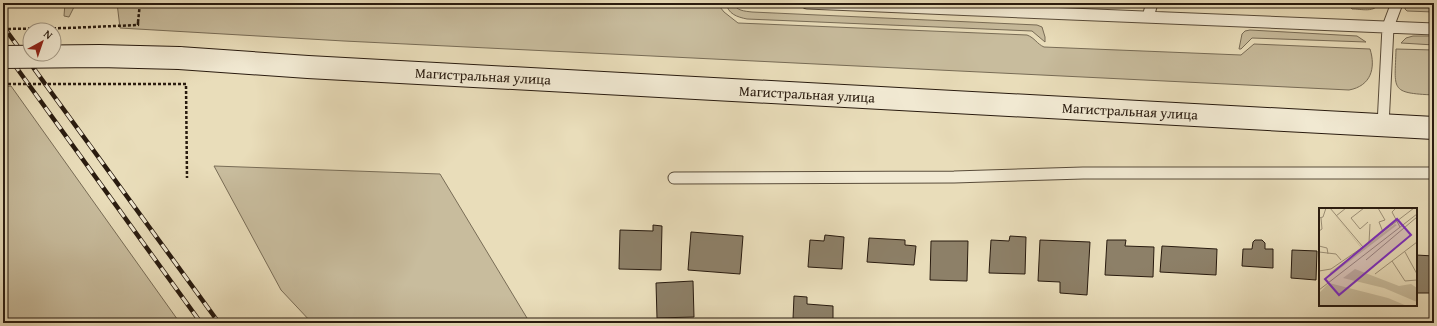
<svg xmlns="http://www.w3.org/2000/svg" width="1437" height="326" viewBox="0 0 1437 326" font-family="'Gentium Book Plus',serif">
	<style>
		.green { fill: #c8bc9d; stroke: #786c56 }
		.building { fill: #8d8068; stroke: #291b0f }
		.lines { fill: none; stroke-linecap: round; stroke-linejoin: round }
		.service-casing { stroke: #594c3a; stroke-width: 13 }
		.secondary-casing { stroke: #291b0f; stroke-width: 24 }
		.path { stroke: #291b0f; stroke-width: 2.5; stroke-dasharray: 3 2; stroke-linecap: butt }
		.service { stroke: #f1e9d2; stroke-width: 11 }
		.secondary { stroke: #f1e9d2; stroke-width: 22 }
		.rail-casing { stroke: #291b0f; stroke-width: 4.5 }
		.rail { stroke: #f1e9d2; stroke-width: 3; stroke-dasharray: 9; stroke-linecap: butt }
		.secondary-bridge-casing { stroke: #291b0f; stroke-width: 24; stroke-linecap: butt }
		.path-bridge { stroke: #291b0f; stroke-width: 2.5; stroke-dasharray: 3 2; stroke-linecap: butt }
		.secondary-bridge { stroke: #f1e9d2; stroke-width: 22 }
		.labels { text-anchor: middle; stroke-width: 3.5; stroke-linejoin: round; paint-order: stroke }
		.street-label { font-size: 14px; fill: #291b0f; stroke: #f1e9d2 }
		.inset-road { fill: none; stroke: #9c8f76; stroke-width: 1 }
		.view { fill: #7b2cbf; fill-opacity: 0.15; stroke: #7b2cbf; stroke-width: 2 }
		.inset-edge { fill: none; stroke: #291b0f; stroke-width: 2 }
	</style>
	<rect width="100%" height="100%" fill="#e9ddba"/>
	<filter id="stains"><feTurbulence type="fractalNoise" baseFrequency=".005" numOctaves="4"/><feColorMatrix values="0 0 0 0 .2 0 0 0 0 .09 0 0 0 0 .02 0 0 0 .5 -.17"/></filter>
	<radialGradient id="worn" r=".72"><stop offset=".6" stop-color="#630" stop-opacity="0"/><stop offset="1" stop-color="#630" stop-opacity=".3"/></radialGradient>
	<path class="green" d="M65,3H76L69,17L64,16Z
		M117,3H689L720,7L724,12L738,23L1027,35C1035,38 1037,44 1044,47L1241,55L1254,44L1370,49C1376,68 1371,86 1349,90L344,41L120,28Z
		M726,3H733C737,11 744,11 752,12L1037,25L1042,27L1045,37V42L1032,31L747,19C737,17 728,14 726,3Z
		M1347,3H1379C1375,13 1362,9 1352,9Z
		M1405,3H1434V12L1407,11L1405,9Z
		M1250,30L1357,36L1366,42L1252,38L1241,49H1239L1242,34L1245,31Z
		M1413,36H1434V45L1401,43L1406,38Z
		M1396,49L1434,50V95C1389,93 1395,90 1396,49Z
		M11,86L180,323H3V87Z
		M214,166L440,174L530,323H312L281,290Z"/>
	<path class="building" d="M653,225L662,226L661,270L619,269L620,230L653,231Z
		M691,232L743,236L740,274L688,270Z
		M825,235L844,237L842,269L808,267L810,240L824,241Z
		M1010,236L1026,237L1025,274L989,273L991,240L1009,241Z
		M869,238L905,240V245L916,246L914,265L867,262Z
		M1040,240L1090,242L1087,295L1060,293V282L1038,281Z
		M1107,240H1126L1125,246L1154,247L1153,277L1105,275Z
		M1255,240H1262L1265,243V249H1273V268L1242,266L1243,249H1252L1253,242Z
		M931,241H968L967,281L930,280Z
		M1162,246L1217,249L1216,275L1160,272Z
		M1292,250L1317,251L1316,280L1291,278Z
		M1416,255L1434,256V293H1416Z
		M693,281L694,317L657,318L656,283Z
		M794,296L807,297V304L833,306V321L793,319Z"/>
	<g class="lines">
		<g class="service-casing">
			<path id="service" d="M807,3L1434,29
				M1148,17L1152,3
				M1383,125L1388,27L1397,3
				M674,178L954,177L1083,173H1434"/>
		</g>
		<g class="secondary-casing">
			<path id="secondary" d="M179,58L308,67L1434,128"/>
		</g>
		<path class="path" d="M138,22L140,3
			M178,84H186L187,178"/>
		<use href="#service" class="service"/>
		<use href="#secondary" class="secondary"/>
		<g class="rail-casing">
			<path id="rail" d="M3,26L219,323
				M3,49L201,323"/>
		</g>
		<use href="#rail" class="rail"/>
		<g class="secondary-bridge-casing">
			<path id="secondary-bridge" d="M3,57L99,56L179,58"/>
		</g>
		<path class="path-bridge" d="M3,29L68,28L138,25V22
			M3,84H178"/>
		<use href="#secondary-bridge" class="secondary-bridge"/>
	</g>
	<g class="labels">
		<g class="street-label">
			<text transform="translate(483 76) rotate(3)" y="5">Магистральная улица</text>
			<text transform="translate(807 94) rotate(3)" y="5">Магистральная улица</text>
			<text transform="translate(1130 111) rotate(3)" y="5">Магистральная улица</text>
		</g>
	</g>
	<g transform="translate(1319 208)">
		<rect width="98" height="98" fill="#e9ddba"/>
		<path d="M10,0L43,40L76,16L78,17L10,69L11,64L43,41ZM36,61L80,78L92,76L98,80V94L65,80L24,70ZM10,75L69,90L88,98H0L1,84Z" fill="#c8bc9d"/>
		<path class="inset-road" d="M11,0L44,39L95,0M45,0L32,10L41,21L49,14M59,0L66,12L60,14L64,24M77,0L73,4L81,19M17,8L27,0M0,10L4,9L7,0M0,23L3,21L2,10M50,35L51,16M0,38L8,40L9,46M0,44L17,46L22,52M86,44L98,66M47,52L98,9M73,53L86,73L98,72M0,63L12,61L44,39M56,66L98,34M0,82L98,6"/>
		<path class="view" d="M78,11L92,27L20,87L6,71Z"/>
		<rect width="98" height="98" class="inset-edge"/>
	</g>
	<rect width="1437" height="326" fill="none" stroke="#e9ddba" stroke-width="16"/>
	<rect x="4" y="4" width="1429" height="318" fill="none" stroke="#291b0f" stroke-width="2"/>
	<rect x="8" y="8" width="1421" height="310" fill="none" stroke="#291b0f"/>
	<g transform="translate(42 42) rotate(40)"><circle r="19" fill="#f1e9d2" stroke="#a19784"/>
	<path d="M0-3L7 15L0 10L-7 15Z" fill="#8f2418"/>
	<text y="-6" font-size="11" font-weight="bold" text-anchor="middle" fill="#291b0f">N</text>
	</g>
	<rect width="100%" height="100%" filter="url(#stains)"/>
	<rect width="100%" height="100%" fill="url(#worn)"/>
</svg>
